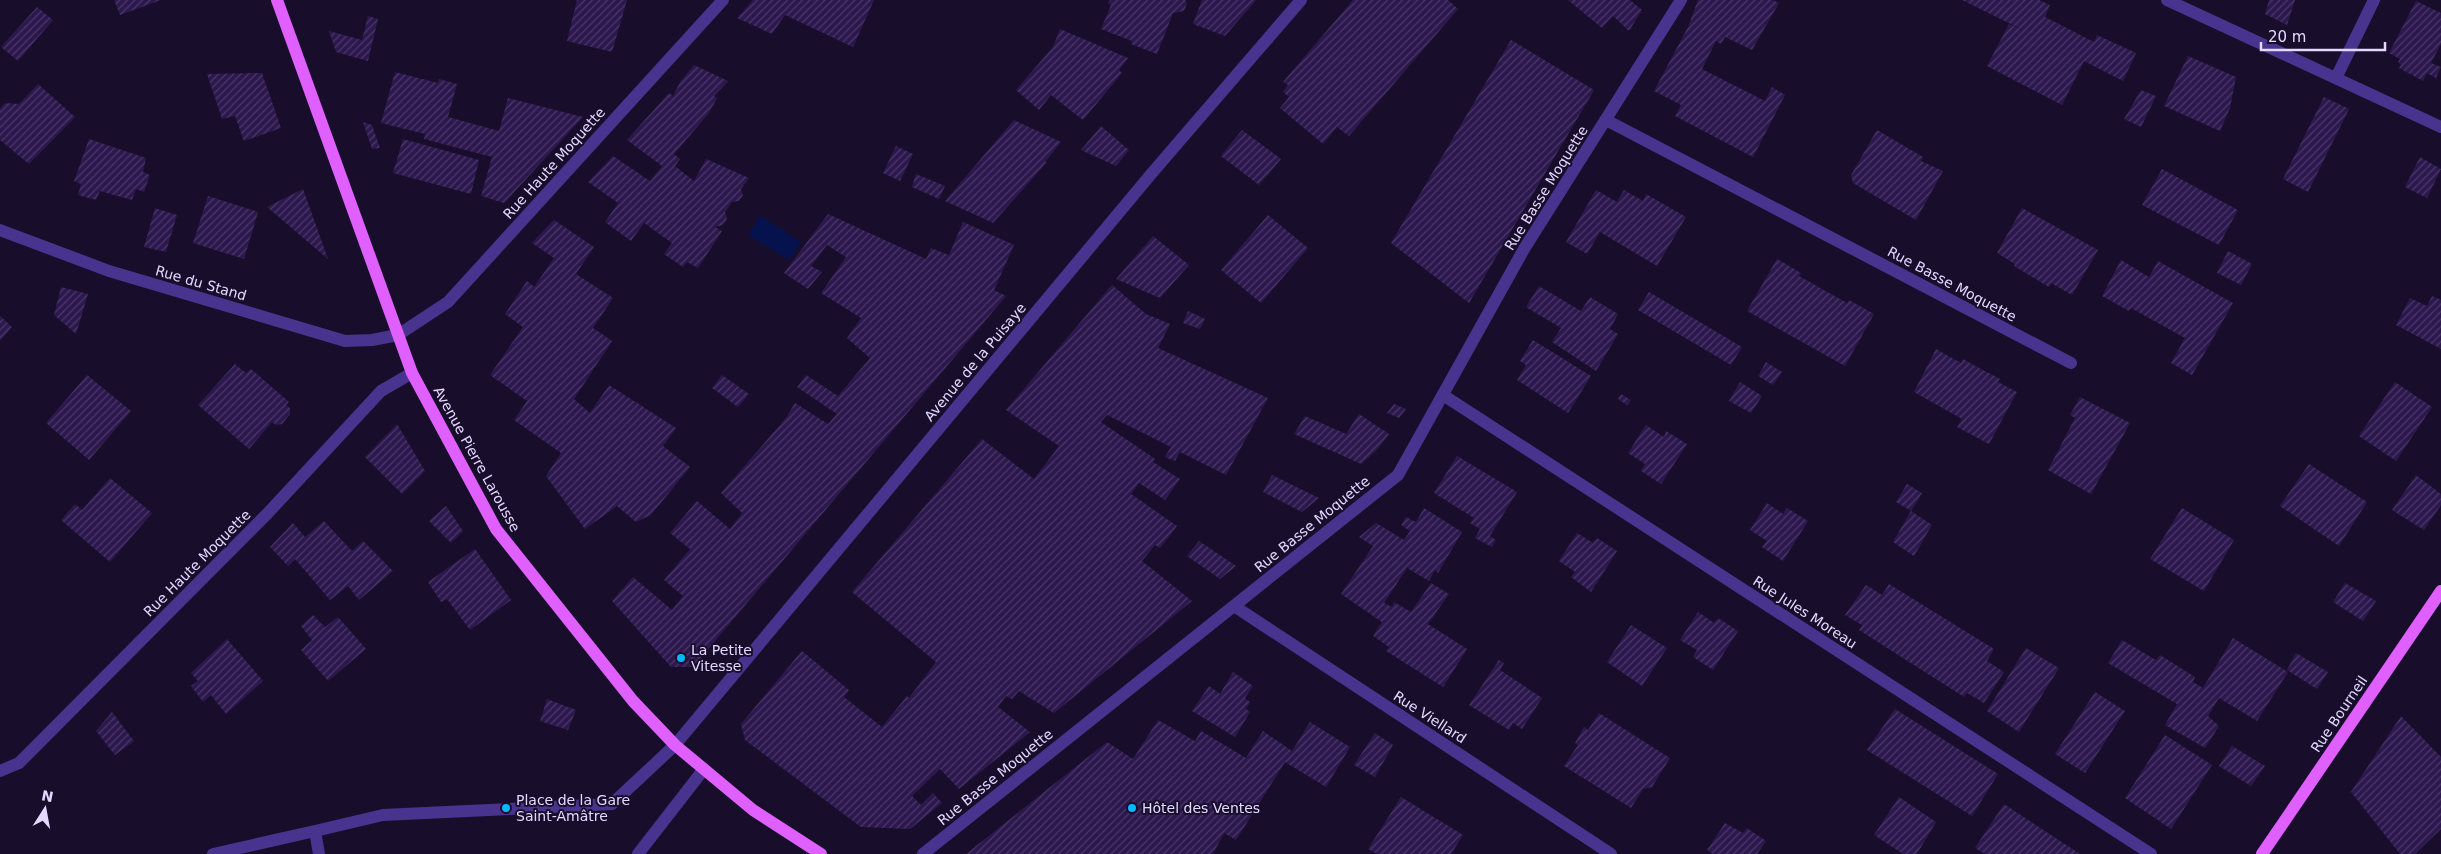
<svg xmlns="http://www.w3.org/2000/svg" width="2441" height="854" viewBox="0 0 2441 854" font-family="'DejaVu Sans',sans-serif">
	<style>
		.water { fill: #05124d }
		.building { fill: url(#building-hatch) }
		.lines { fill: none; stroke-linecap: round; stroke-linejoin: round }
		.lane { stroke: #48348e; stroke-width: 12 }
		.street { stroke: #48348e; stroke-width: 12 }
		.primary { stroke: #e05fff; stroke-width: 12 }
		.poi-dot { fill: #04b8ff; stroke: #180e2b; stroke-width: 2 }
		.labels { text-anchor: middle; stroke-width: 4; stroke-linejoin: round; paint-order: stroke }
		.street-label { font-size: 14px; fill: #e3d8ff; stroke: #180e2b }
		.poi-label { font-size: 14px; fill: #e3d8ff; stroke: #180e2b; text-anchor: start }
	</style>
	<defs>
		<pattern id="building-hatch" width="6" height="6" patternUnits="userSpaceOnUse" patternTransform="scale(1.25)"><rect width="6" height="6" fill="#2d184e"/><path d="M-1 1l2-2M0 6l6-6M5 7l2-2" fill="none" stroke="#4b3969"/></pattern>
	</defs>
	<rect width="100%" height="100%" fill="#180e2b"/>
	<path class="water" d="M760,216L801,242L789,260L748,235Z"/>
	<path class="building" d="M114,0H161L120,15Z
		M577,0H627L612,52L567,41Z
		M753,0H874L853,47L785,15L772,34L737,18Z
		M1110,0H1185L1187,3L1184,11L1173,13L1157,54L1131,44L1132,41L1101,29L1111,5L1108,4Z
		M1202,0H1256L1225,36L1193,24Z
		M1353,0H1448L1458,9L1349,136L1337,127L1323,144L1280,108L1289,97L1283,92L1288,85L1283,82Z
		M1568,0H1630L1642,10L1629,31L1613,16L1602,28Z
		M1698,0H1773L1779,3L1752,50L1725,37L1721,44L1716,41L1702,69L1765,101L1772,87L1785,95L1753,157L1675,116L1681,105L1654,91L1688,27Z
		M1962,0H2039L2050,5L2045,17L2094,42L2097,35L2136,53L2123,81L2084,61L2062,105L1987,66L2009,24L2023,30Z
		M2269,0H2295L2287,25L2265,14Z
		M2416,1L2441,13V44L2431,63L2441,67L2436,78L2427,73L2423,81L2399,68L2401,65L2398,62L2400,59L2389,53Z
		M37,7L53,20L18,61L1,47Z
		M368,16L378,19L368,61L336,52L329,31L362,40Z
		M1060,29L1128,58L1119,70L1122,73L1083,120L1051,95L1039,110L1016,90L1053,47Z
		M1511,40L1594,90L1469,303L1391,243Z
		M2188,56L2236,77L2230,108L2220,131L2164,106Z
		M694,65L728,81L714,96L717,98L709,113L674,154L680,159L675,166L694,181L706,159L749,178L741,189L743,195L739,201L732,202L725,212L727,219L723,225L715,227L722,231L698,268L687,262L683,267L664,254L672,243L644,223L631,241L605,222L618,203L588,182L613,156L650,181L662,166L627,140L669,93L673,96L680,82Z
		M395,72L438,83L439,79L457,84L448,117L499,131L508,98L583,117L504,203L481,196L492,157L424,139L425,134L381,123Z
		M262,73L281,128L244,141L235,116L222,119L207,74Z
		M38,84L75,117L29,164L0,140V109L5,103L19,104Z
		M2141,90L2156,96L2141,127L2124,119Z
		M2324,97L2349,109L2308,192L2283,179Z
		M1014,120L1061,142L1045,162H1047L993,223L945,201Z
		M363,122L372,125L380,148L372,149Z
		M1101,126L1129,150L1116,166L1081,150Z
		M1242,130L1281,159L1259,185L1221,156Z
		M1877,130L1923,157L1921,161L1943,171L1916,220L1853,183L1851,175Z
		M89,139L146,158L143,172L150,175L144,192L136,189L132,200L100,191L96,200L78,195L81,184L74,181Z
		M403,139L479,160L471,194L393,173Z
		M896,146L913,154L900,181L883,173Z
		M2420,157L2441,169L2427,198L2405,187Z
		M2162,169L2238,210L2219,245L2142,205Z
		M916,174L945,186L939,199L912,187Z
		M303,189L328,259L267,207Z
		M1596,190L1617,202L1624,190L1643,201L1646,194L1686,217L1657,266L1600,232L1587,254L1566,242Z
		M208,196L258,212L244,259L193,243Z
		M155,208L177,215L166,252L144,247Z
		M2022,208L2098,250L2072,295L2051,283L2049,287L2014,266L2015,264L1997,253Z
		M828,214L926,259L931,248L949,255L963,222L1014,245L994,290L1006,296L693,667H671L612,601L633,577L672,610L683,596L664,580L690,549L670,533L697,501L730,529L742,513L721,493L786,418L795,403L828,424L837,414L797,387L806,375L838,396L870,358L847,338L861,318L821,293L846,257L827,245L811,266L822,272L808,289L784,273Z
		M1268,215L1308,248L1261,303L1221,270Z
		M554,220L594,247L576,274L613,298L593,328L612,341L574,399L590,413L609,385L676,428L663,446L690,467L651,515L636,522L617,506L585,529L546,476L561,453L514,420L527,401L490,375L523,327L505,314L527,281L534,287L554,258L532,243Z
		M1153,236L1189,265L1160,298L1116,279Z
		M2228,251L2252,264L2241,285L2217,273Z
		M1777,259L1801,273L1799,276L1847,303L1849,300L1874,314L1845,366L1747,311Z
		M2121,260L2149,277L2158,261L2233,303L2192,375L2171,363L2185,338L2131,308L2129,311L2102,296Z
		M1112,285L1146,314L1170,324L1158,348L1268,398L1226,475L1180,452L1175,461L1165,457L1171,447L1107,415L1101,422L1155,459L1153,462L1180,479L1165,500L1139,483L1131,494L1177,526L1160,548L1155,545L1142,561L1192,601L1054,713L1019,691L1012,699L1006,696L998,707L1030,732L959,789L940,769L912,796L921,805L933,793L942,803L910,829L861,827L745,740L741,724L802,651L849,690L844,697L882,727L907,696L909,698L936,662L852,592L982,439L1034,479L1059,446L1006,410Z
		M1539,286L1581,311L1590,297L1618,314L1610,329L1618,334L1596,371L1552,342L1561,328L1526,307Z
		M61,287L88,294L76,334L54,315Z
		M1649,292L1742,347L1731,365L1638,310Z
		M2432,296L2441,300V349L2396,325L2410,298L2427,306Z
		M1188,311L1205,319L1200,329L1183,323Z
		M0,316L12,327L0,341Z
		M1533,340L1591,376L1568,413L1517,380L1526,365L1520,361Z
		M1936,349L1961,363L1963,359L1979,368L2000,379L1998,382L2017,392L1989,444L1957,427L1962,419L1914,392Z
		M1766,362L1782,372L1773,385L1758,376Z
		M235,364L246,373L251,369L289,402L286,405L290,408V414L282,424L276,425L272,422L249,449L198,405Z
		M87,375L131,411L89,460L46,423Z
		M722,375L749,394L738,407L712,388Z
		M1740,382L1762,396L1751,413L1729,401Z
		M2395,382L2432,407L2396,461L2359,436Z
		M1621,394L1631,400L1627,405L1618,399Z
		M2080,397L2130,423L2091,494L2048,470L2075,418L2070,415Z
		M1394,404L1406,409L1399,418L1387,413Z
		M1359,414L1389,434L1377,450L1361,464L1294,434L1305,416L1346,434Z
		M397,424L425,471L402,494L365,457Z
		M1646,425L1664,437L1666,431L1687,444L1661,484L1641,471L1645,464L1628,453Z
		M1457,456L1517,492L1490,536L1496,540L1492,547L1475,538L1480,529L1470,523L1474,518L1434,493Z
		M2309,464L2367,502L2339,546L2280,506Z
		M1272,475L1319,498L1302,512L1263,492Z
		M2416,475L2441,494V505L2424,530L2392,510Z
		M110,478L152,513L110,562L61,520L75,504L82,510Z
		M1907,484L1922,493L1911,511L1932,525L1914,556L1893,542L1911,511L1896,502Z
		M1767,503L1783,514L1787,508L1808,521L1783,561L1762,547L1767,541L1750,530Z
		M446,506L463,531L451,543L429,521Z
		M1424,508L1462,532L1438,573L1435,570L1429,581L1407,568L1384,603L1392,607L1394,602L1411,612L1431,583L1449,594L1428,624L1467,649L1443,687L1386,651L1389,647L1373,636L1382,622L1341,594L1373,546L1359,537L1376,523L1404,540L1410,531L1401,525L1406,517L1416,522Z
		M2182,508L2234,540L2204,591L2150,559Z
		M324,521L352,551L363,541L393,571L359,600L348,586L330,600L295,559L288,566L270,547L293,523L305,537Z
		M1577,533L1593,543L1597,538L1617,551L1591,592L1571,577L1575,572L1559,561Z
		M1199,541L1236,566L1220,579L1187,556Z
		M475,549L511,600L470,630L447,599L441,602L428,582Z
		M2345,583L2376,601L2363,621L2333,602Z
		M1889,584L1994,649L1987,661L2004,672L1984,703L1967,693L1964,697L1859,630L1862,625L1845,615L1866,585L1882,595Z
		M1698,612L1714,623L1718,618L1738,631L1713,670L1693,657L1697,650L1680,640Z
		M313,615L325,627L338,617L366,649L328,681L301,650L312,640L301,626Z
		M1631,625L1667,648L1642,686L1607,662Z
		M2233,638L2288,672L2257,721L2219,698L2208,716L2219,726L2205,748L2165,725L2177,704L2108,663L2122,640L2156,660L2160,655L2195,677L2193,682L2203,688Z
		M227,639L263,681L226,714L211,695L203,702L191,686L198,681L191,673Z
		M2026,648L2059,668L2019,732L1987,711Z
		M2296,653L2328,672L2317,689L2287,670Z
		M1499,660L1504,663L1500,670L1542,698L1522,729L1513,723L1509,730L1469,705Z
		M1233,672L1253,686L1245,698L1250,702L1246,709L1250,712L1235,737L1192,711L1209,686L1220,694Z
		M2095,692L2125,711L2085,773L2055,754Z
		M547,699L576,710L568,730L540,721Z
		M1895,709L1998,774L1972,816L1867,750Z
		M112,712L134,741L115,755L96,731Z
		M1599,713L1670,758L1652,787L1643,789L1631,808L1564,766L1578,745L1575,743L1584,727L1588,730Z
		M2401,716L2441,757V829L2415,854H2400L2351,792Z
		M1158,720L1195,741L1201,731L1246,758L1263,731L1292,751L1310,722L1350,747L1326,787L1285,762L1236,840L1224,833L1213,854H966L1107,742L1133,759Z
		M1375,733L1393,745L1375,777L1354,765Z
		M2165,735L2212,765L2171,829L2125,798Z
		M2232,746L2265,766L2251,786L2219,766Z
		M1401,797L1463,835L1451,854H1377L1368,849Z
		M1899,797L1936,822L1917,854H1903L1874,835Z
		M2004,804L2080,854H1985L1975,848Z
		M1725,823L1743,833L1747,828L1766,841L1757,854H1713L1707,850Z"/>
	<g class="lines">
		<path class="lane" d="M213,854L315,831
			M319,854L315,831L383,815L612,804L675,745
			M638,854L704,769"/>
		<path class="street" d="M2167,0L2441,127
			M2336,78L2374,0
			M1606,120L2071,363
			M0,230L109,271L345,341L372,340L398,335L448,302L723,0
			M1443,395L2151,854
			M1234,606L1611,854
			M675,745L1152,173L1301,0
			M0,771L19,763L267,514L381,391L412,373
			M923,854L1398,475L1524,249L1681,0"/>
		<path class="primary" d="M277,0L412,373L496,529L633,701L675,745L753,810L821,854
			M2262,854L2441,591"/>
	</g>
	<g class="poi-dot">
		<circle cx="681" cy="658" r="5"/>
		<circle cx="506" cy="808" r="5"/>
		<circle cx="1132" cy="808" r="5"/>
	</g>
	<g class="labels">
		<g class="street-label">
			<text transform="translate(554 163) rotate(-48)" y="5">Rue Haute Moquette</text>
			<text transform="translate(1546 188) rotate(-58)" y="5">Rue Basse Moquette</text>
			<text transform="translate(201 283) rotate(16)" y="5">Rue du Stand</text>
			<text transform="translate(1952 284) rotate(28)" y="5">Rue Basse Moquette</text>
			<text transform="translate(975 362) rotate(-50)" y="5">Avenue de la Puisaye</text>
			<text transform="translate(477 459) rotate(61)" y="5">Avenue Pierre Larousse</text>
			<text transform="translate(1312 524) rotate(-39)" y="5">Rue Basse Moquette</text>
			<text transform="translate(197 563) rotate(-45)" y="5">Rue Haute Moquette</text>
			<text transform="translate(1805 612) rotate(33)" y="5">Rue Jules Moreau</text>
			<text transform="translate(2339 714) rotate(-56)" y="5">Rue Bourneil</text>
			<text transform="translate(1430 717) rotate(33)" y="5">Rue Viellard</text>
			<text transform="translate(995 777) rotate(-39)" y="5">Rue Basse Moquette</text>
		</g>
		<g class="poi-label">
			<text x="691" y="655">La Petite<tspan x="691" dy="16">Vitesse</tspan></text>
			<text x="516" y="805">Place de la Gare<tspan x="516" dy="16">Saint-Amâtre</tspan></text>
			<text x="1142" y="813">Hôtel des Ventes</text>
		</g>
	</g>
	<g transform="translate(45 809) rotate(11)" stroke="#180e2b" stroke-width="4" paint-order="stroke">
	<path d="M0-4L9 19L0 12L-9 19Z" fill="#e3d8ff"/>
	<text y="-8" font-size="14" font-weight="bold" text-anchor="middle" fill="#e3d8ff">N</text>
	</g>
	<path d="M2261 42v8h124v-8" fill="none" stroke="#e3d8ff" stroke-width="2.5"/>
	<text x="2268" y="42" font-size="15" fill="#e3d8ff" stroke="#180e2b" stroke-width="4" paint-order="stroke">20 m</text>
</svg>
